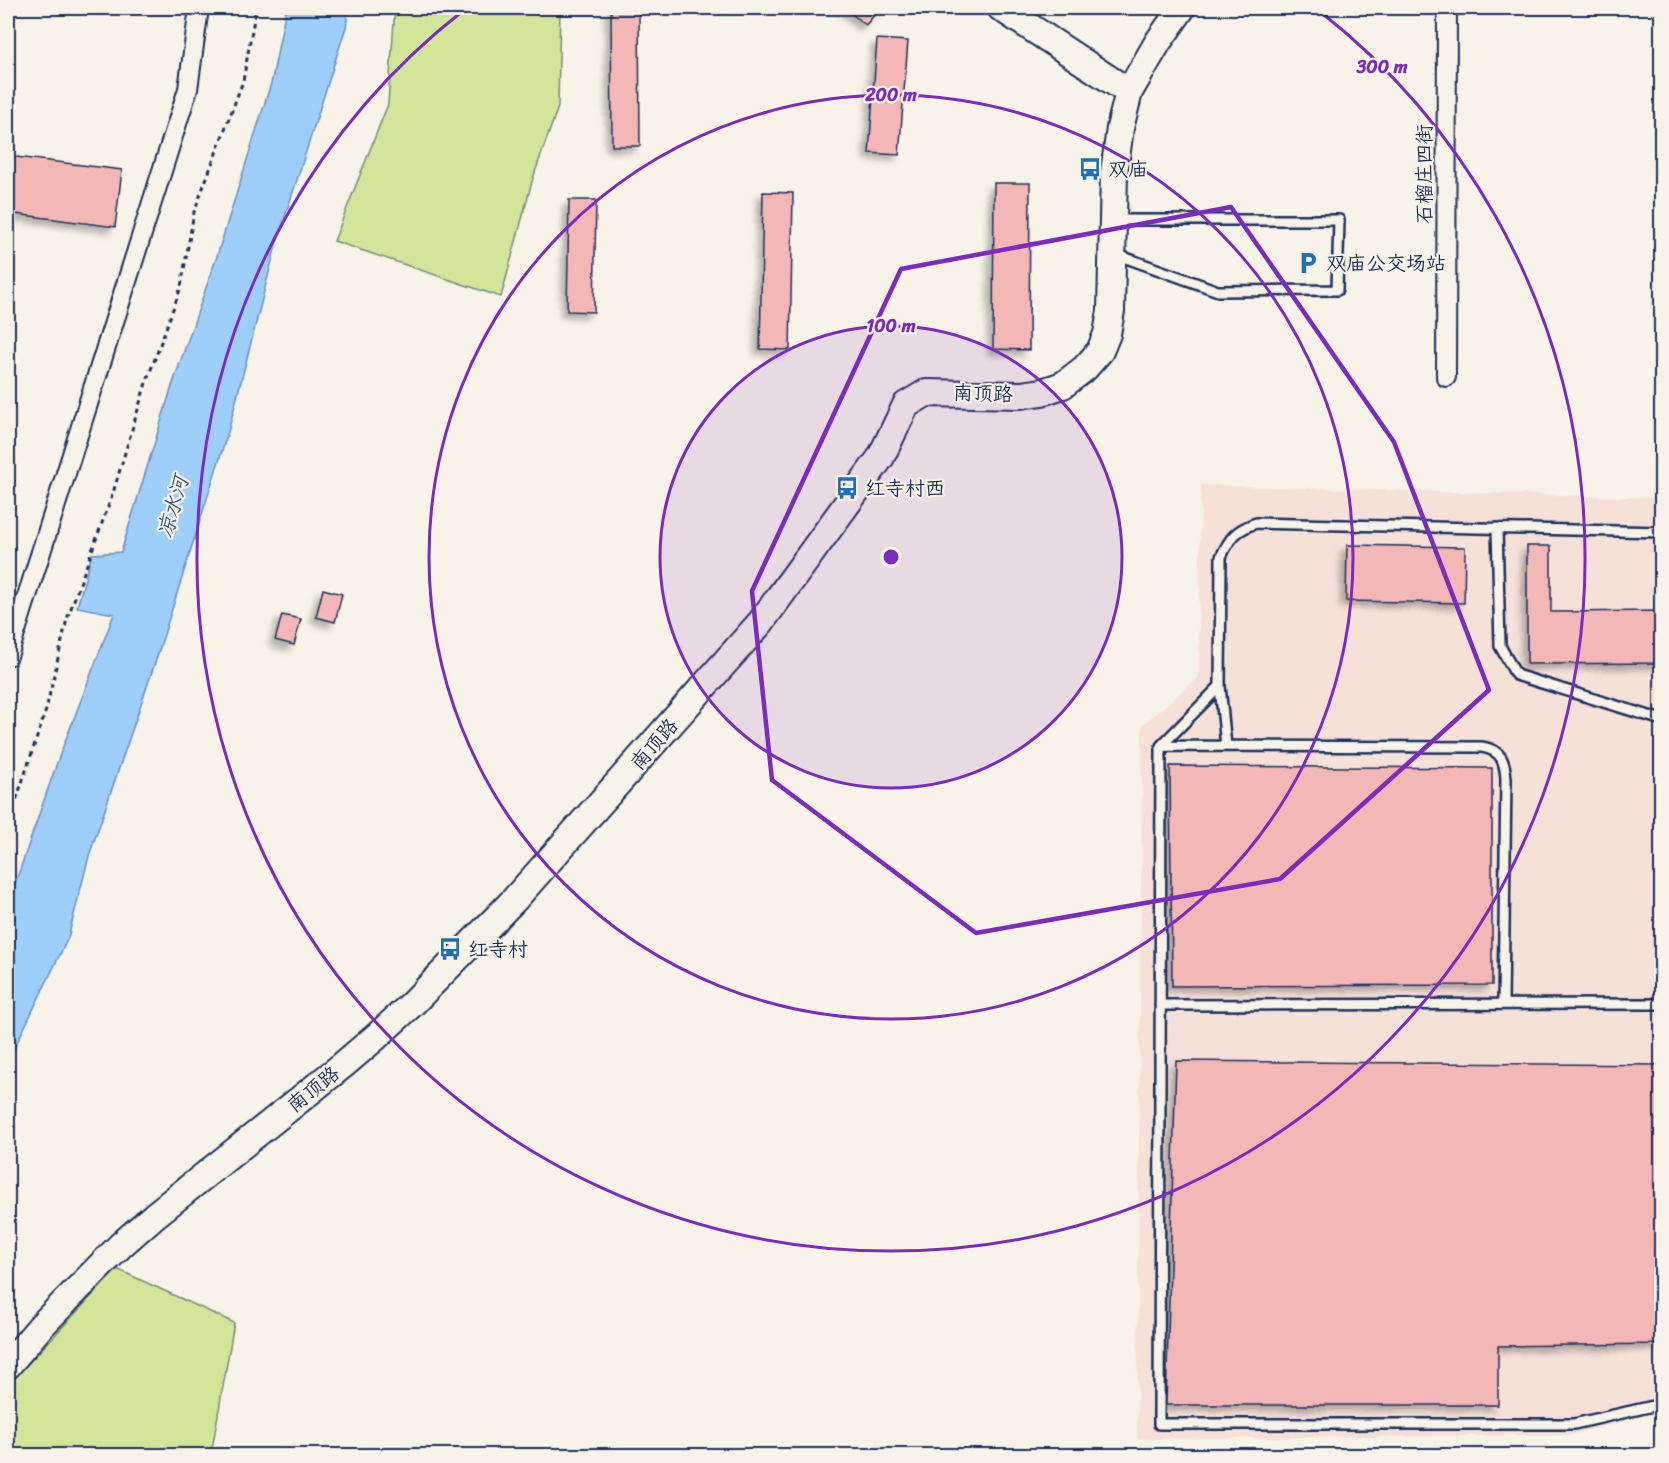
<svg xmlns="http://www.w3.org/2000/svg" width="1669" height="1463" viewBox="0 0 1669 1463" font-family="Sriracha,'LXGW WenKai TC',sans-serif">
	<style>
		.built { fill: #f6e1d9 }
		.green { fill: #d2e69a; stroke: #768a7c; stroke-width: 1.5 }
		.water { fill: #9ecefa; stroke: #6a8ebc; stroke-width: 1.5 }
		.building { fill: #f3b7b5; stroke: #1b2f5e; stroke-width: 1.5; filter: url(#shadow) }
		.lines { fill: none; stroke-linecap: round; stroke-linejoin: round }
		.lane-casing { stroke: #1b2f5e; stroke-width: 14 }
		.street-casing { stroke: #1b2f5e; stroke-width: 22 }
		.secondary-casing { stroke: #1b2f5e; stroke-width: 30 }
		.path { stroke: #1b2f5e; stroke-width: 3; stroke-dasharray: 4.5 4.5; stroke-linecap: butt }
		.lane { stroke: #f7f3e8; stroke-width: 9 }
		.street { stroke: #f7f3e8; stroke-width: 18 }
		.secondary { stroke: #f7f3e8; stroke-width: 26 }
		.marked { fill: none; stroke: #7b2cbf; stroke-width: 4.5; stroke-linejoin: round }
		.ring { fill: none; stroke: #7b2cbf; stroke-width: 3 }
		.labels { text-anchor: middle; stroke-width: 4.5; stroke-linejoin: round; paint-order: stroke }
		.poi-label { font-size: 20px; fill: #1b2f5e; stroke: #f7f3e8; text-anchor: start }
		.street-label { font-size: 20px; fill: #1b2f5e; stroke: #f7f3e8 }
		.water-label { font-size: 21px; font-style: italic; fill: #3c5785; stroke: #f7f3e8 }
		.centre { fill: #7b2cbf; stroke: #f7f3e8; stroke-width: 3 }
		.ring-label { font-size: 18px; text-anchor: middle; font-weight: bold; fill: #7b2cbf; stroke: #f7f3e8; stroke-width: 4.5; stroke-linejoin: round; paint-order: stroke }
	</style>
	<defs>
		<filter id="shadow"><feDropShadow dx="-5.5" dy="5.5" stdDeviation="3" flood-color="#0004"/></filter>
	</defs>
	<rect width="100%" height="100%" fill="#f7f3e8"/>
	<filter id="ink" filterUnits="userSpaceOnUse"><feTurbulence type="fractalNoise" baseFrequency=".0167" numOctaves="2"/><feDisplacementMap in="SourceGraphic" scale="12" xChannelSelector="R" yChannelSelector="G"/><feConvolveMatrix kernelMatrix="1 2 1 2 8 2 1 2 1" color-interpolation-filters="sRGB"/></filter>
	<g filter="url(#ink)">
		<path class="built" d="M1201,485L1661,498V1412L1569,1435L1137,1439L1142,725L1198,678Z"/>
		<path class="green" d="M395,8H560L558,107L533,178L501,297L334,241L388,104Z
			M117,1269L234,1323L211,1455H8V1385Z"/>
		<path class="water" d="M286,8H349L346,27L276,245L228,432L155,663L89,856L68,938L8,1061V904L58,760L114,614L77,607L92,554L121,552L172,386L216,259L272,80Z"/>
		<path class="building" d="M611,8H639L640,146H612Z
			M844,8H880L866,25Z
			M877,39L908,41L899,155L869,153Z
			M8,156L122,170L115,227L8,213Z
			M994,183H1030L1029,350L993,349Z
			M763,192L793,193L790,350L760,349Z
			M569,200H596L594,312L567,311Z
			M1347,545L1465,547L1464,603L1346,601Z
			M1527,546H1551V612L1662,611V663L1527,664Z
			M323,589L342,594L335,622L316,617Z
			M282,615L301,619L294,645L275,640Z
			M1170,766L1492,768V985L1172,986Z
			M1176,1061L1662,1065V1344L1498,1346V1405H1166Z"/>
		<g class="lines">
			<g class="lane-casing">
				<path id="lane" d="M1114,220H1339L1337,290L1218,291L1115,254
					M1497,528L1500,646L1516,675L1662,720
					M1220,686L1221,557C1230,537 1236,530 1256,523L1662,532
					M1161,746L1220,686L1226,746
					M1503,1004L1506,779C1505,761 1501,750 1482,747L1161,746L1159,1424H1574L1662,1404
					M1160,1005L1662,1004"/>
			</g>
			<g class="street-casing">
				<path id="street" d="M1446,377L1447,8
					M8,656L188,89L199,8"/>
			</g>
			<g class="secondary-casing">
				<path id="secondary" d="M1001,8L1129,92
					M8,1365L41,1326L121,1245L155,1215L343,1065L377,1036L412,1004L514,900L761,622L881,457L906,405L926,393L1021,395L1042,392L1063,385L1085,368L1100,351L1107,334L1111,311L1114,173L1120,128L1129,92L1158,42L1182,8"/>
			</g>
			<path class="path" d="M8,825L46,710L67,619L113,493L145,386L181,287L194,212L243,81L256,8"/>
			<use href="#lane" class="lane"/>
			<use href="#street" class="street"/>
			<use href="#secondary" class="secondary"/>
		</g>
	</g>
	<path class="marked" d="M1231,207L1394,442L1489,690L1280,879L976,933L772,780L752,591L901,269Z"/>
	<circle cx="891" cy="557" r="231" fill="#7b2cbf" fill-opacity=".12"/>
	<g class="ring">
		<circle cx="891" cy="557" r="231"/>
		<circle cx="891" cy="557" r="462"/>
		<path d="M1318 10A694 694 0 1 1 464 10"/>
	</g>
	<defs>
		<g id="bus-bare" transform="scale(1.8)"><path d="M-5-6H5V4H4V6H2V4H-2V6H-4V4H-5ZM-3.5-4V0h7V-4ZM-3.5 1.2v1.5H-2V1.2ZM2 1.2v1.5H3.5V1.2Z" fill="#1f6fb2" stroke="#f7f3e8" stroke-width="2.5" paint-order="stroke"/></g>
		<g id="parking-bare" transform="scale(1.8)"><path d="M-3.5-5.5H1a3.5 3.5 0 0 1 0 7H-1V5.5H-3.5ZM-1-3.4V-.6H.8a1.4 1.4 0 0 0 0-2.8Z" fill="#1f6fb2" stroke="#f7f3e8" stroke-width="2.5" paint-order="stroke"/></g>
	</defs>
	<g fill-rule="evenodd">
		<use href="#bus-bare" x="1090" y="169"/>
		<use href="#parking-bare" x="1308" y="263"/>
		<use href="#bus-bare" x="847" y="488"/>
		<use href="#bus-bare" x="450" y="949"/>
	</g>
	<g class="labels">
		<g class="poi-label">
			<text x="1108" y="176">双庙</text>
			<text x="1326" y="270">双庙公交场站</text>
			<text x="865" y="495">红寺村西</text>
			<text x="468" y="956">红寺村</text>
		</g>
		<g class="street-label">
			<text transform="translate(1424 174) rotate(-90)" y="7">石榴庄四街</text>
			<text transform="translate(983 393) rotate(2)" y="7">南顶路</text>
			<text transform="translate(654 744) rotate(-49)" y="7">南顶路</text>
			<text transform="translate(313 1089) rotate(-39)" y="7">南顶路</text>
		</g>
		<g class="water-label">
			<text transform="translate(173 507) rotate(-74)" y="7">凉水河</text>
		</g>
	</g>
	<circle cx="891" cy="557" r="9" class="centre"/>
	<g class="ring-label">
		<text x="1382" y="73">300 m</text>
		<text x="891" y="101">200 m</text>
		<text x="891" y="332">100 m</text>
	</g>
	<rect width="1669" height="1463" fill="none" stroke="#f7f3e8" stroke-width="30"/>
	<rect x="15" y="15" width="1639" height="1433" fill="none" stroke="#1b2f5e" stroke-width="2" filter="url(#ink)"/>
</svg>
